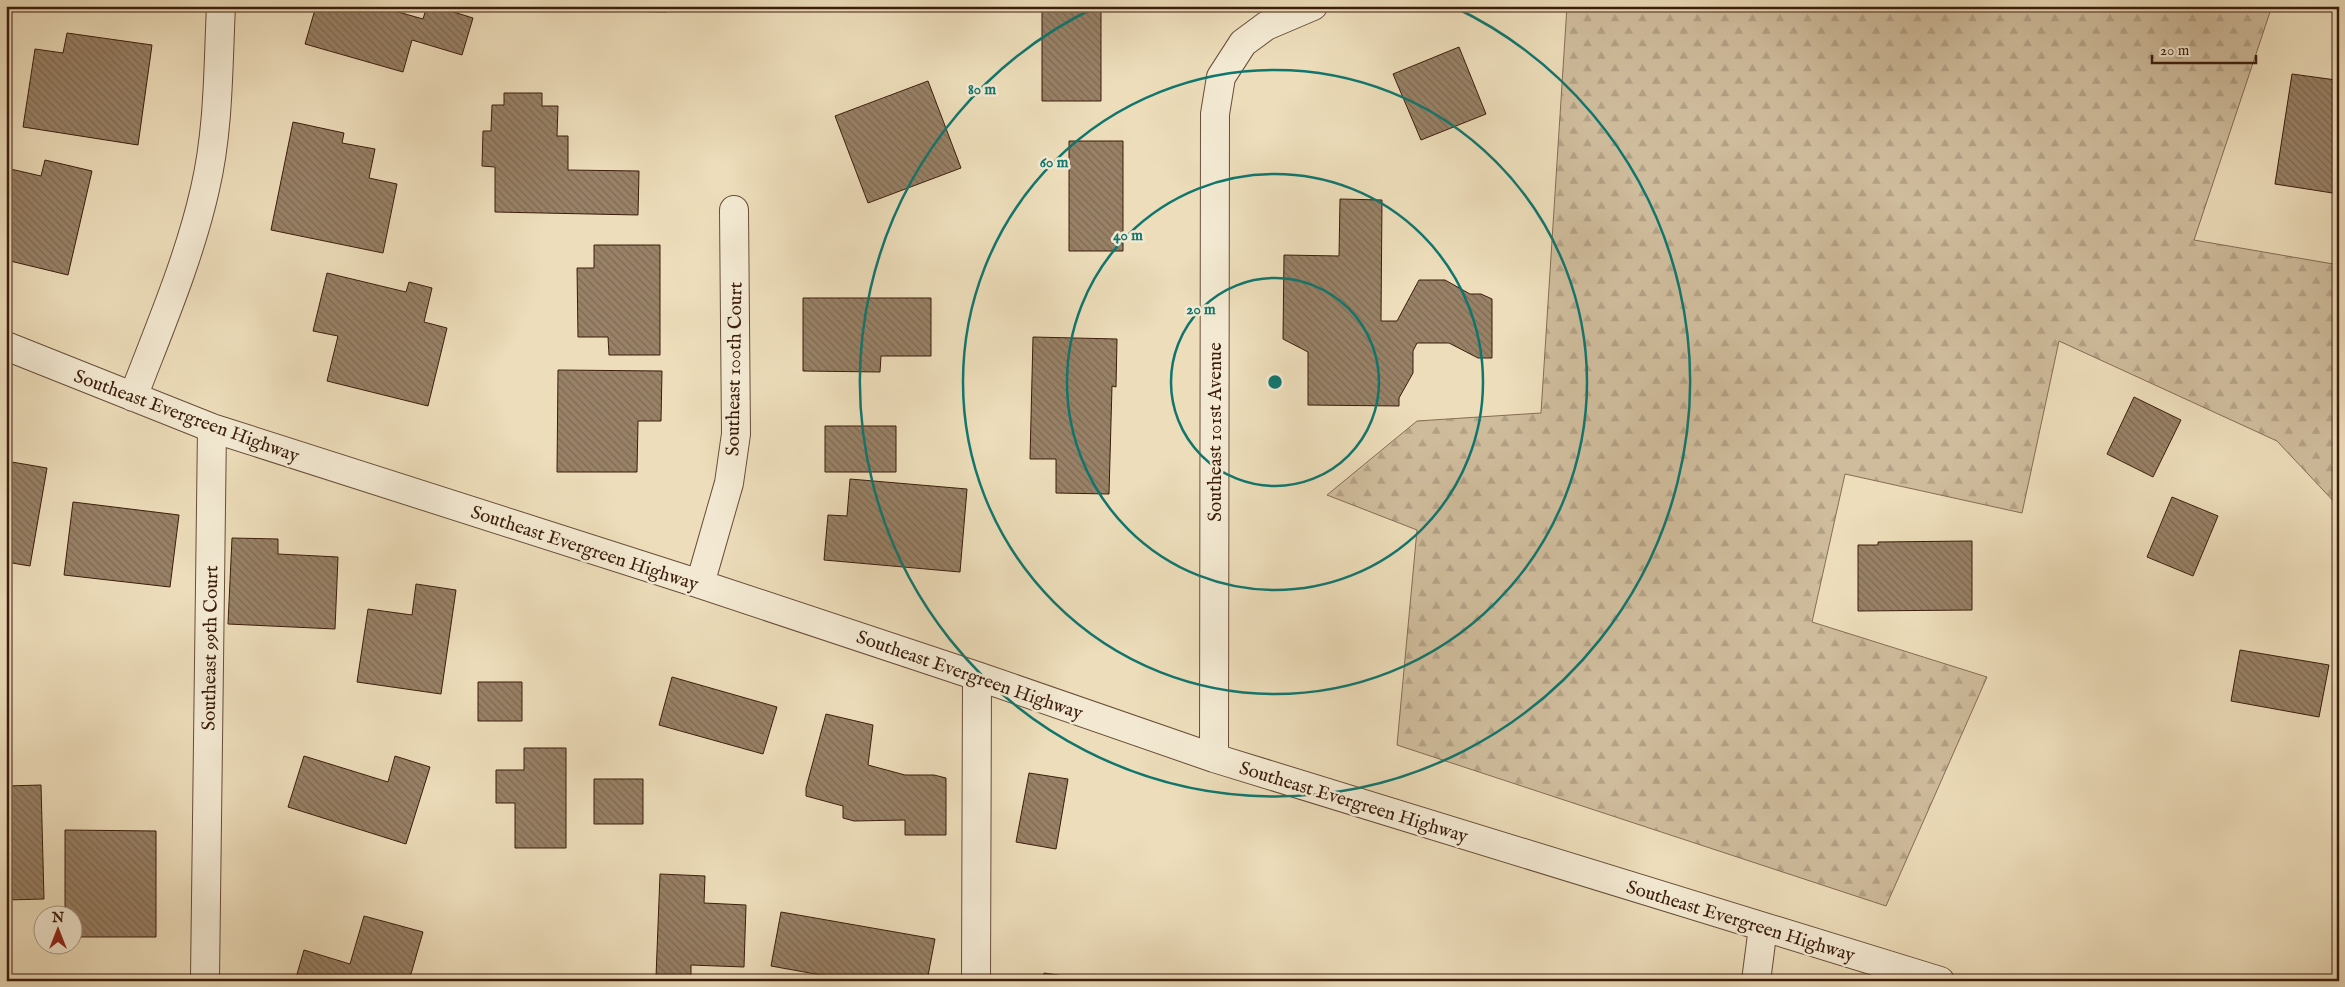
<svg xmlns="http://www.w3.org/2000/svg" width="2345" height="987" viewBox="0 0 2345 987" font-family="'IM FELL English',serif">
	<style>
		.forest { fill: url(#forest-firs); stroke: #866c54 }
		.building { fill: url(#building-back-hatch); stroke: #3c1d0c }
		.lines { fill: none; stroke-linecap: round; stroke-linejoin: round }
		.minor-casing { stroke: #684d38; stroke-width: 30 }
		.minor { stroke: #f3e9d2; stroke-width: 28 }
		.ring { fill: none; stroke: #0f766e; stroke-width: 2.5 }
		.labels { text-anchor: middle; stroke-width: 5; stroke-linejoin: round; paint-order: stroke }
		.street-label { font-size: 19px; fill: #3c1d0c; stroke: #f3e9d2 }
		.centre { fill: #0f766e; stroke: #f3e9d2; stroke-width: 2.5 }
		.ring-label { font-size: 15px; text-anchor: middle; font-weight: bold; fill: #0f766e; stroke: #f3e9d2; stroke-width: 5; stroke-linejoin: round; paint-order: stroke }
	</style>
	<defs>
		<pattern id="forest-firs" width="22" height="20" patternUnits="userSpaceOnUse" patternTransform="scale(1.25)"><rect width="22" height="20" fill="#cfbc9c"/><path d="M5 1l3.5 6h-7zM16 11l3.5 6h-7z" fill="#b3a185"/></pattern>
		<pattern id="building-back-hatch" width="6" height="6" patternUnits="userSpaceOnUse" patternTransform="scale(1.25)"><rect width="6" height="6" fill="#988166"/><path d="M-1 5l2 2M0 0l6 6M5-1l2 2" fill="none" stroke="#7d6952"/></pattern>
	</defs>
	<rect width="100%" height="100%" fill="#edddba"/>
	<filter id="stains"><feTurbulence type="fractalNoise" baseFrequency=".004" numOctaves="4"/><feColorMatrix values="0 0 0 0 .2 0 0 0 0 .09 0 0 0 0 .02 0 0 0 .5 -.17"/></filter>
	<radialGradient id="worn" r=".72"><stop offset=".6" stop-color="#630" stop-opacity="0"/><stop offset="1" stop-color="#630" stop-opacity=".3"/></radialGradient>
	<path class="forest" d="M1567,6H2272L2194,240L2339,265V507L2277,441L2059,341L2022,513L1845,474L1812,622L1987,677L1886,906L1397,745L1417,530L1327,495L1417,421L1541,413Z"/>
	<path class="building" d="M316,6H377L423,19L427,6H434L473,18L462,55L412,40L403,72L305,44Z
		M621,6H666V12L621,11Z
		M1042,6H1101V101H1042Z
		M67,33L152,45L138,145L23,127L35,49L63,53Z
		M1459,47L1486,114L1421,140L1393,74Z
		M2339,63V194L2275,184L2292,74L2336,80Z
		M928,81L961,168L868,203L835,116Z
		M504,93H542V106H558L557,136H568V170L639,171L638,215L495,212V167L482,166L483,131H491L492,105H504Z
		M293,122L344,133L342,143L375,149L369,178L397,184L383,253L271,230Z
		M1069,141H1123V251H1069Z
		M45,160L92,171L68,275L6,260V168L41,176Z
		M1340,199L1382,200L1381,321H1397L1419,280H1445L1470,294H1481L1492,299V358H1478L1449,343H1417L1413,351V373L1399,398V406L1308,405V352L1283,339L1284,255L1339,256Z
		M594,245H660V355H609L608,337H578L577,268H594Z
		M327,273L406,292L409,282L432,288L424,322L447,328L428,406L327,381L338,336L313,331Z
		M803,298H931V356H881L880,372L803,371Z
		M1033,337L1117,339L1116,387L1112,386L1109,494L1056,493V459H1030Z
		M558,370L662,371L661,421H638L637,472H557Z
		M2134,397L2181,420L2153,477L2107,454Z
		M825,426H896V472H825Z
		M6,461L47,468L30,566L6,562Z
		M850,479L967,489L960,572L824,560L828,515L847,516Z
		M2172,497L2218,516L2193,576L2147,557Z
		M73,502L179,515L170,587L64,575Z
		M232,538L278,539V554L338,557L335,629L228,624Z
		M1972,541V610L1858,611V545H1878V542Z
		M416,584L456,590L441,694L357,682L368,609L412,615Z
		M2240,650L2329,665L2319,717L2231,701Z
		M672,677L777,707L763,754L659,725Z
		M478,682H522V721H478Z
		M826,714L873,725L868,765L905,775H934L946,778V835H905V820L854,821L843,818V806L806,796V788Z
		M524,748H566V848H515V803H496V770H524Z
		M304,756L388,782L395,756L430,767L406,844L288,807Z
		M1029,773L1068,779L1056,849L1016,842Z
		M594,779H643V824H594Z
		M41,785L44,899L6,900V786Z
		M65,830L156,831V937H72V914H65Z
		M660,874L705,876L704,903L746,905L744,967L691,965V979L656,977Z
		M781,912L935,939L927,981H854L771,966Z
		M364,916L423,932L409,981H295L304,950L350,964Z
		M1044,973L1098,981H1043Z"/>
	<g class="lines">
		<g class="minor-casing">
			<path id="minor" d="M6,346L212,428L700,584L977,676L1214,758L1940,981
				M133,397C159,329 189,260 205,189C219,129 218,67 221,6
				M700,584L729,483L736,434L734,210
				M1214,758L1215,114L1221,77L1243,43L1266,26L1313,6
				M205,978L212,428
				M976,981L977,676
				M1756,981L1763,927"/>
		</g>
		<use href="#minor" class="minor"/>
	</g>
	<g class="ring">
		<circle cx="1275" cy="382" r="104"/>
		<circle cx="1275" cy="382" r="208"/>
		<circle cx="1275" cy="382" r="312"/>
		<path d="M1454 7A415 415 0 1 1 1096 7"/>
	</g>
	<g class="labels">
		<g class="street-label">
			<text transform="translate(733 369) rotate(-89)" y="7">Southeast 100th Court</text>
			<text transform="translate(187 415) rotate(20)" y="7">Southeast Evergreen Highway</text>
			<text transform="translate(1214 432) rotate(-90)" y="7">Southeast 101st Avenue</text>
			<text transform="translate(585 547) rotate(18)" y="7">Southeast Evergreen Highway</text>
			<text transform="translate(209 648) rotate(-89)" y="7">Southeast 99th Court</text>
			<text transform="translate(970 674) rotate(19)" y="7">Southeast Evergreen Highway</text>
			<text transform="translate(1354 801) rotate(17)" y="7">Southeast Evergreen Highway</text>
			<text transform="translate(1741 920) rotate(17)" y="7">Southeast Evergreen Highway</text>
		</g>
	</g>
	<circle cx="1275" cy="382" r="8" class="centre"/>
	<g class="ring-label">
		<text x="982" y="94">80 m</text>
		<text x="1054" y="167">60 m</text>
		<text x="1128" y="240">40 m</text>
		<text x="1201" y="314">20 m</text>
	</g>
	<rect width="2345" height="987" fill="none" stroke="#edddba" stroke-width="25"/>
	<rect x="8" y="8" width="2330" height="972" fill="none" stroke="#3c1d0c" stroke-width="2.5"/>
	<rect x="12" y="12" width="2320" height="962" fill="none" stroke="#3c1d0c"/>
	<g transform="translate(58 930)"><circle r="24" fill="#f3e9d2" stroke="#aa9783"/>
	<path d="M0-4L9 19L0 12L-9 19Z" fill="#8f2418"/>
	<text y="-8" font-size="14" font-weight="bold" text-anchor="middle" fill="#3c1d0c">N</text>
	</g>
	<path d="M2152 55v8h104v-8" fill="none" stroke="#3c1d0c" stroke-width="2.5"/>
	<text x="2160" y="55" font-size="15" fill="#3c1d0c" stroke="#f3e9d2" stroke-width="4" paint-order="stroke">20 m</text>
	<rect width="100%" height="100%" filter="url(#stains)"/>
	<rect width="100%" height="100%" fill="url(#worn)"/>
</svg>
